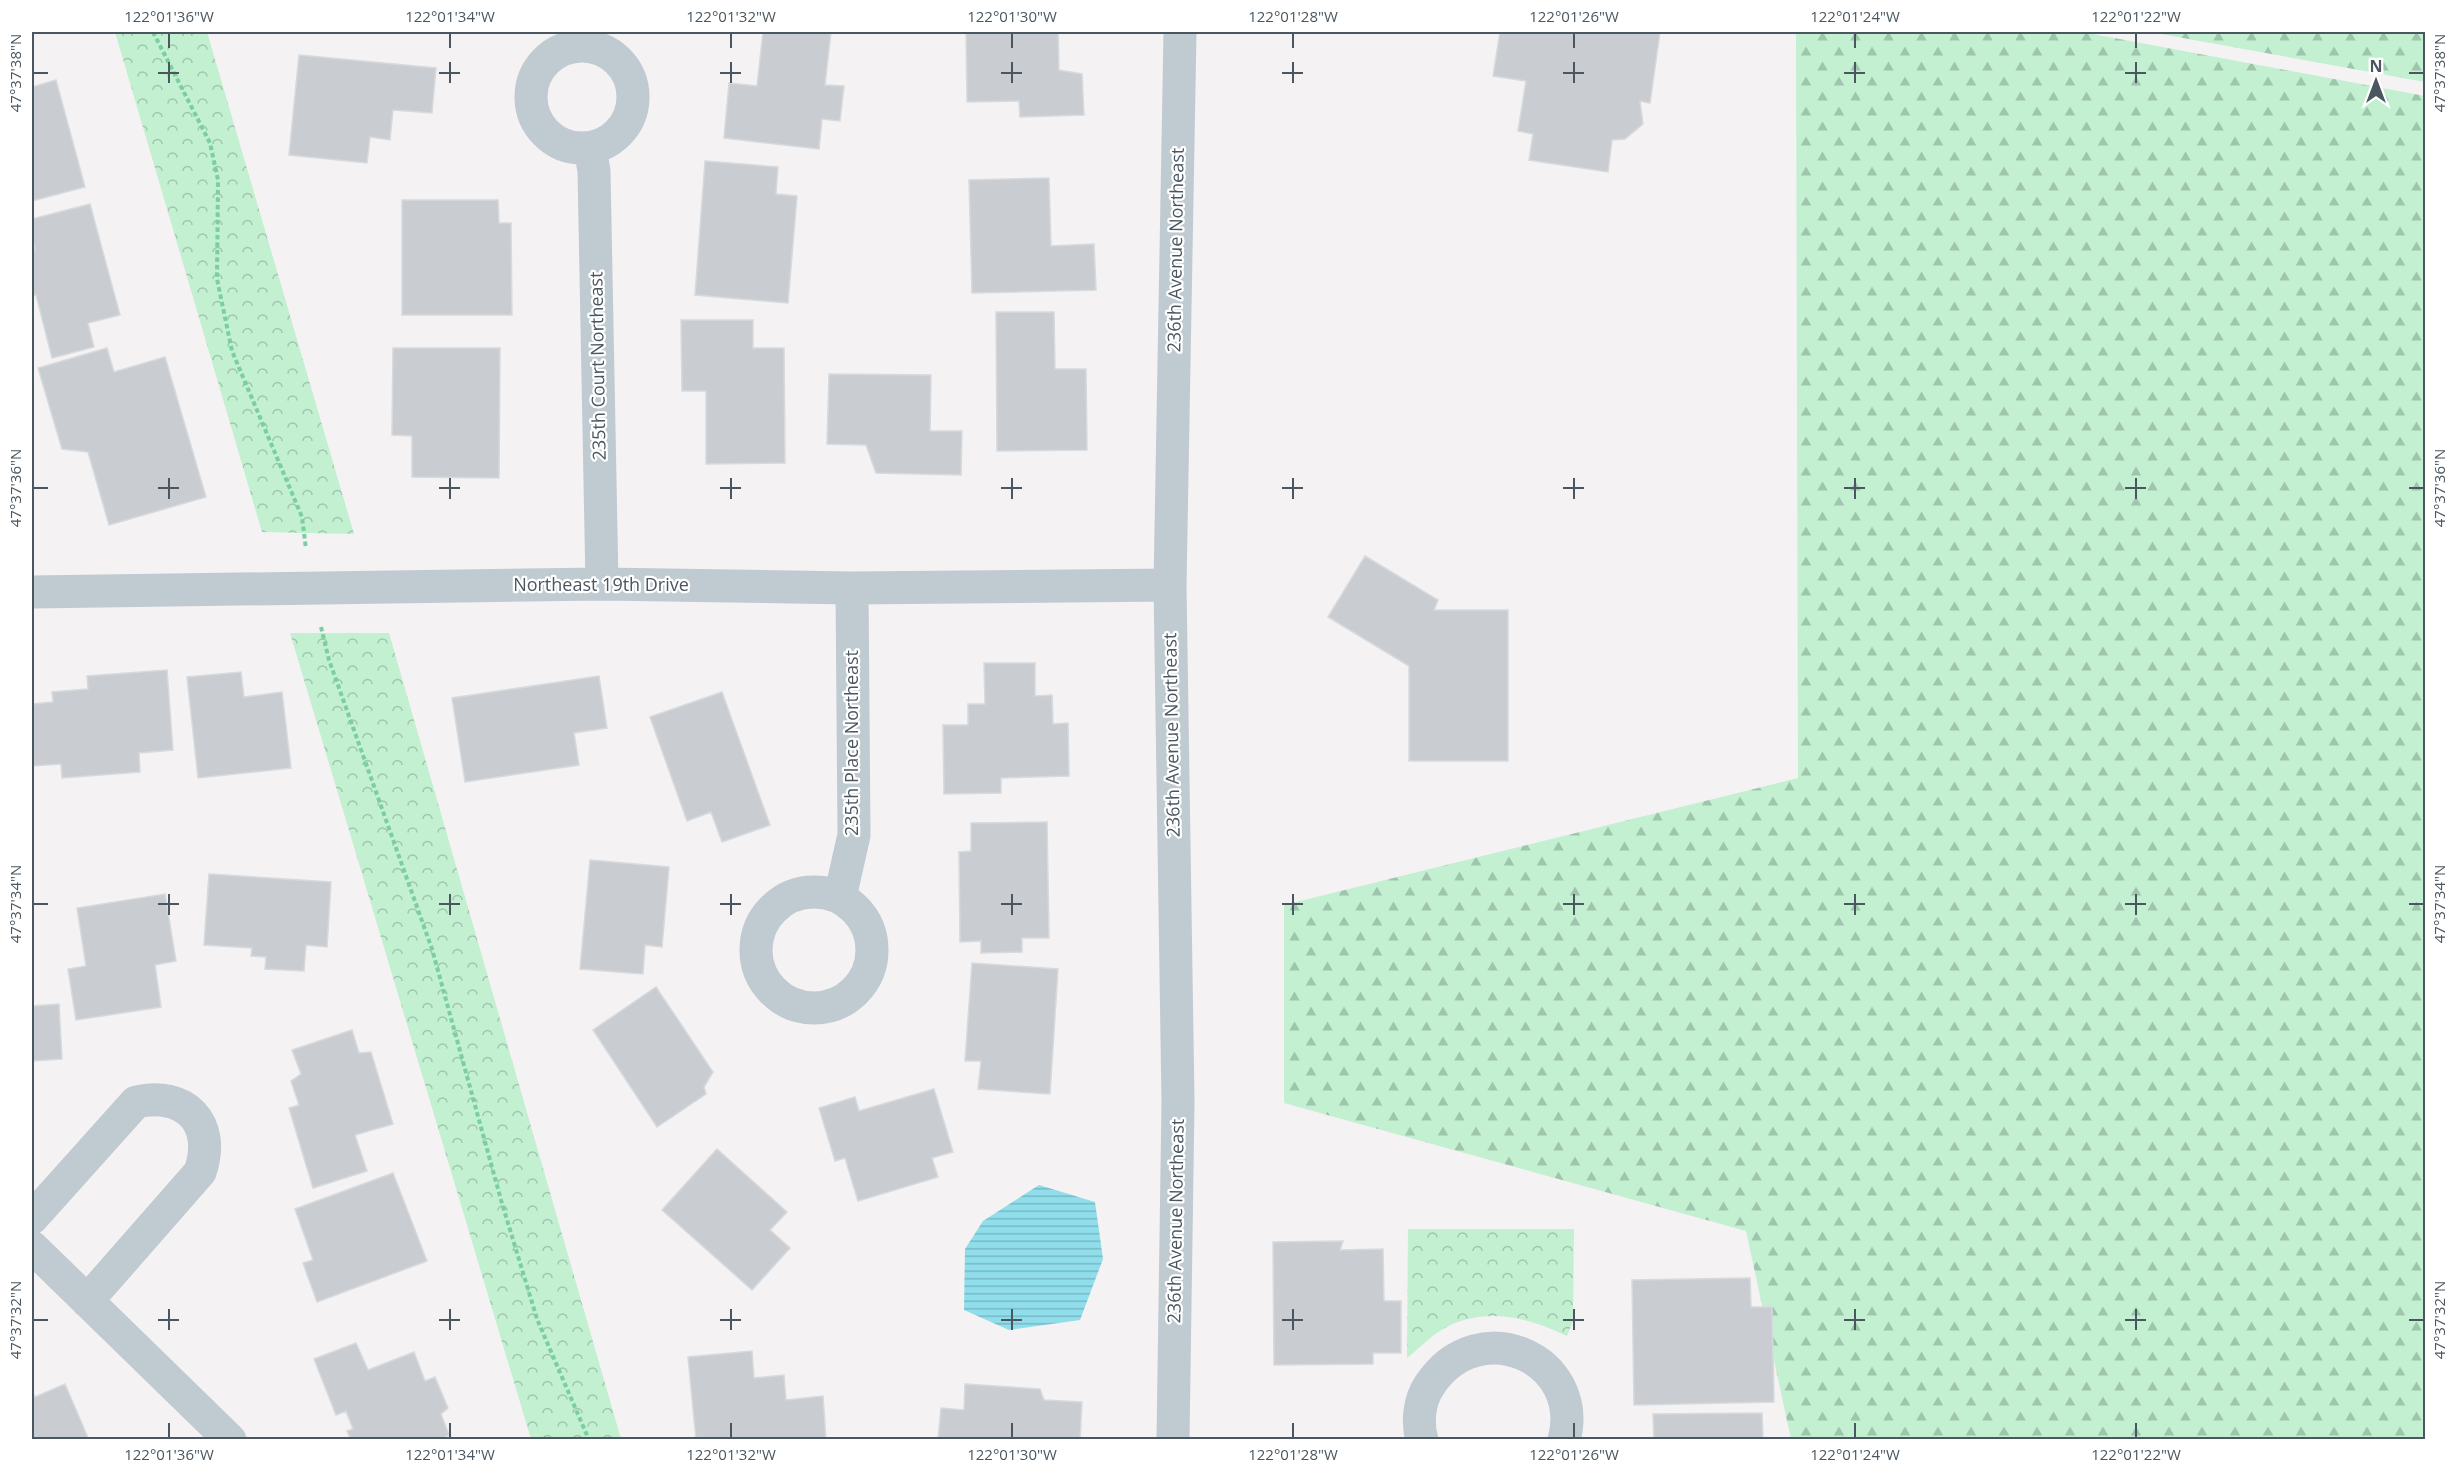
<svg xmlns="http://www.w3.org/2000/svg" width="2457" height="1471" viewBox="0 0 2457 1471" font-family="'Open Sans',sans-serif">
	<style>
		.forest { fill: url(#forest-firs) }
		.park { fill: url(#park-crowns) }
		.water { fill: url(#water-rules) }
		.building { fill: #c9cdd1; stroke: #d6d9dd; stroke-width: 1.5 }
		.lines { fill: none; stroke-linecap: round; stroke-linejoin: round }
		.path { stroke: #7acea0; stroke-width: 4; stroke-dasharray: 4.5 3; stroke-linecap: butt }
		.minor { stroke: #c0cad1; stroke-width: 33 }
		.ticks { fill: none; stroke: #4a5760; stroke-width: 2 }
		.labels { text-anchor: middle; stroke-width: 4.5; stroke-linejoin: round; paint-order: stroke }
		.street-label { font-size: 18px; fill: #4a5760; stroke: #fff }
		.neatline { fill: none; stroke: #4a5760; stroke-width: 2 }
		.ticks-label { font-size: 15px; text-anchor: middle; fill: #4a5760 }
	</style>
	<defs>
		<pattern id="forest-firs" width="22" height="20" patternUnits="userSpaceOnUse" patternTransform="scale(1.5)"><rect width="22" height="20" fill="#c2f0d1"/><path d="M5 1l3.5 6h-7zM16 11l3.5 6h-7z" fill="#a0c5ad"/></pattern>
		<pattern id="park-crowns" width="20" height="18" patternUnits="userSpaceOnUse" patternTransform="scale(1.5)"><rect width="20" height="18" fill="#c2f0d1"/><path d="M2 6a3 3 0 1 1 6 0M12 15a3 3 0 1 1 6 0" fill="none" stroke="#a0c5ad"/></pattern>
		<pattern id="water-rules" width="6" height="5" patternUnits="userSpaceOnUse" patternTransform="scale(1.5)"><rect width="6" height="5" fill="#90deec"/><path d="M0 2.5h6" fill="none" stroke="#78b7c3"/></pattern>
	</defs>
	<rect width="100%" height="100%" fill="#f4f2f2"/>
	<path class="forest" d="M1796,32H2082L2425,96V1439H1791L1746,1231L1284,1103V905L1798,778Z
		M2150,32H2425V82Z"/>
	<path class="park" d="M115,32H207L354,534L262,532Z
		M290,633H389L621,1439H531Z
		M1408,1229H1574L1573,1321L1567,1336C1527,1317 1484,1306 1443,1329C1430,1336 1419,1349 1407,1358Z"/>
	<path class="water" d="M1039,1185L1095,1202L1103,1259L1080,1320L1009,1330L964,1310L965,1249L983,1221Z"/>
	<path class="building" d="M763,32H831L825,85L844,86L840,121L822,119L819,149L724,138L729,83L757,86Z
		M966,32H1058L1059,70L1082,74L1084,115L1020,117L1019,101L967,102Z
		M1500,32H1660L1650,103L1640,101L1643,124L1625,139L1612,140L1608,172L1529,160L1533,134L1518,131L1526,81L1493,76Z
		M299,55L436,68L432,113L393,110L390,140L370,137L367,163L289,155Z
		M56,80L85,187L32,201V87Z
		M705,161L778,167L776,194L797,196L788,303L695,295Z
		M1049,178L1051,246L1094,244L1096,290L972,293L969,180Z
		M402,200H498L499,223H511L512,315H402Z
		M90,204L120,315L88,323L94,347L52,358L36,295L32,296V251L35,250L32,235V219Z
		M996,312H1054L1055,369H1086L1087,450L997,451Z
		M681,320H753V348H784L785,463L706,464V391H682Z
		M107,348L114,372L165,357L206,497L109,525L88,452L62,449L38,368Z
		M393,348H500L499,478L412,477V436L392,435Z
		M829,374L931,375L930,431H962L961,475L876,473L866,445L827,444Z
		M1365,556L1438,600L1434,610H1508V761H1409V666L1328,617Z
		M984,663H1035V696L1052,695L1053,724L1068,723L1069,776L1001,778V793L944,794L943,725H968V704H985Z
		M167,670L173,750L139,753L140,772L62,778L61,764L32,766V704L53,702L52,692L88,689L87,676Z
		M241,672L244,697L282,692L291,768L198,778L187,677Z
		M599,676L607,728L574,733L579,765L465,782L452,698Z
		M722,692L770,825L722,842L711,812L687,821L650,717Z
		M1047,822L1049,938H1022V952L981,953V941L960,942L959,852L971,851V823Z
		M590,860L669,867L662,947L645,945L643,974L580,969Z
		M209,874L331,882L327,947L306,945L304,971L265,969L266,957L251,956L252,948L204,945Z
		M165,894L176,961L155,965L161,1007L76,1020L68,969L86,966L77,908Z
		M972,963L1058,969L1050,1094L978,1089L981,1061H965Z
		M656,987L713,1072L704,1087L706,1094L657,1127L593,1030Z
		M59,1004L62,1059L32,1061V1006Z
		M352,1030L359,1053L371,1052L393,1124L355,1135L367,1171L313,1188L289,1108L299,1105L291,1081L301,1074L292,1050Z
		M934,1089L953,1152L932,1158L938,1177L858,1201L845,1158L835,1161L819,1108L855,1097L859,1111Z
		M717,1149L787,1212L770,1230L790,1248L752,1290L662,1210Z
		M393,1173L427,1261L317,1302L303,1263L313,1260L295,1209Z
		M1343,1241L1340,1250L1383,1249L1384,1301H1401V1353H1373V1364L1274,1365L1273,1242Z
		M1750,1278L1751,1307H1772L1774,1402L1634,1405L1632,1280Z
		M356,1343L368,1370L414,1352L425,1381L435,1377L448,1408L441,1414L449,1435L439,1440H351L347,1431L353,1429L346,1411L336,1415L314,1359Z
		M752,1351L754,1378L784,1375L786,1400L823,1396L826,1440H696L688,1357Z
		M65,1384L89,1440H32V1394L33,1393L35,1397Z
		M965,1384L1040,1389L1044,1400L1082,1402L1080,1440H938L941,1408L964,1410Z
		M1762,1413L1763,1440H1654L1653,1414Z"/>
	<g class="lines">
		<path class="path" d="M153,32L210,143L218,180L217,279L232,351L302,517L306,549
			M321,627L329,660L432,949L501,1200L537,1319L589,1440"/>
		<path class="minor" d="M531 97a51 51 0 1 1 102 0a51 51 0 1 1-102 0Z
			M590,148L594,171L602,584
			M32,592L602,584L852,588L1170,585
			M756 950a58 58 0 1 1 116 0a58 58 0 1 1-116 0Z
			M840,897L854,835L852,588
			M32,1218L136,1102C185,1091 217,1123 200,1172L87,1301
			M32,1247L230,1440
			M1173,1440L1178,1102L1170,585L1180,32
			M1422,1440C1417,1423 1419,1401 1429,1386C1478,1310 1586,1359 1564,1440"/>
	</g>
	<path class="ticks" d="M169,33V48M450,33V48M731,33V48M1012,33V48M1293,33V48M1574,33V48M1855,33V48M2136,33V48M169,62V83M450,62V83M731,62V83M1012,62V83M1293,62V83M1574,62V83M1855,62V83M2136,62V83M33,73H48M158,73H179M439,73H460M720,73H741M1001,73H1022M1282,73H1303M1563,73H1584M1844,73H1865M2125,73H2146M2409,73H2424M169,478V499M450,478V499M731,478V499M1012,478V499M1293,478V499M1574,478V499M1855,478V499M2136,478V499M33,488H48M158,488H179M439,488H460M720,488H741M1001,488H1022M1282,488H1303M1563,488H1584M1844,488H1865M2125,488H2146M2409,488H2424M169,894V915M450,894V915M731,894V915M1012,894V915M1293,894V915M1574,894V915M1855,894V915M2136,894V915M33,904H48M158,904H179M439,904H460M720,904H741M1001,904H1022M1282,904H1303M1563,904H1584M1844,904H1865M2125,904H2146M2409,904H2424M169,1309V1330M450,1309V1330M731,1309V1330M1012,1309V1330M1293,1309V1330M1574,1309V1330M1855,1309V1330M2136,1309V1330M33,1320H48M158,1320H179M439,1320H460M720,1320H741M1001,1320H1022M1282,1320H1303M1563,1320H1584M1844,1320H1865M2125,1320H2146M2409,1320H2424M169,1423V1438M450,1423V1438M731,1423V1438M1012,1423V1438M1293,1423V1438M1574,1423V1438M1855,1423V1438M2136,1423V1438"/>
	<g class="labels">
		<g class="street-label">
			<text transform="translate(1176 250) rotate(-89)" y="6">236th Avenue Northeast</text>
			<text transform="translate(598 366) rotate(-91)" y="6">235th Court Northeast</text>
			<text x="601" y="591">Northeast 19th Drive</text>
			<text transform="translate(1172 735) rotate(-91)" y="6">236th Avenue Northeast</text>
			<text transform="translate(852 743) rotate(-90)" y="6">235th Place Northeast</text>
			<text transform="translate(1176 1221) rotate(-89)" y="6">236th Avenue Northeast</text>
		</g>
	</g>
	<rect width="2457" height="1471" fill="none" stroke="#ffffff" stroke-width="66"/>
	<g transform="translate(2376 81)" stroke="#ffffff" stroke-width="4.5" paint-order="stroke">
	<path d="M0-4.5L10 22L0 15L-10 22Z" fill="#4a5760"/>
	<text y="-9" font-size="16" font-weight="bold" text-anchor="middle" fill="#4a5760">N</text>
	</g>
	<rect x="33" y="33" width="2391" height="1405" class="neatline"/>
	<g class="ticks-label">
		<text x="169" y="22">122°01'36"W</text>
		<text x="450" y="22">122°01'34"W</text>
		<text x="731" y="22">122°01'32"W</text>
		<text x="1012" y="22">122°01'30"W</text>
		<text x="1293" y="22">122°01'28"W</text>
		<text x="1574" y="22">122°01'26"W</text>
		<text x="1855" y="22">122°01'24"W</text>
		<text x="2136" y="22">122°01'22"W</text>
		<text transform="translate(16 73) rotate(-90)" y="5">47°37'38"N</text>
		<text transform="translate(2440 73) rotate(-90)" y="5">47°37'38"N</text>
		<text transform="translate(16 488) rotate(-90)" y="5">47°37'36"N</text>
		<text transform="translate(2440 488) rotate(-90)" y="5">47°37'36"N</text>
		<text transform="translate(16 904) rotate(-90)" y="5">47°37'34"N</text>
		<text transform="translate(2440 904) rotate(-90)" y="5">47°37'34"N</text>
		<text transform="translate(16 1320) rotate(-90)" y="5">47°37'32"N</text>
		<text transform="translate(2440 1320) rotate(-90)" y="5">47°37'32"N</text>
		<text x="169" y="1460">122°01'36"W</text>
		<text x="450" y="1460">122°01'34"W</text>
		<text x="731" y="1460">122°01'32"W</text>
		<text x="1012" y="1460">122°01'30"W</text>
		<text x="1293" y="1460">122°01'28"W</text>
		<text x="1574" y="1460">122°01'26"W</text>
		<text x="1855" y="1460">122°01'24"W</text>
		<text x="2136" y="1460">122°01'22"W</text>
	</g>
</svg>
